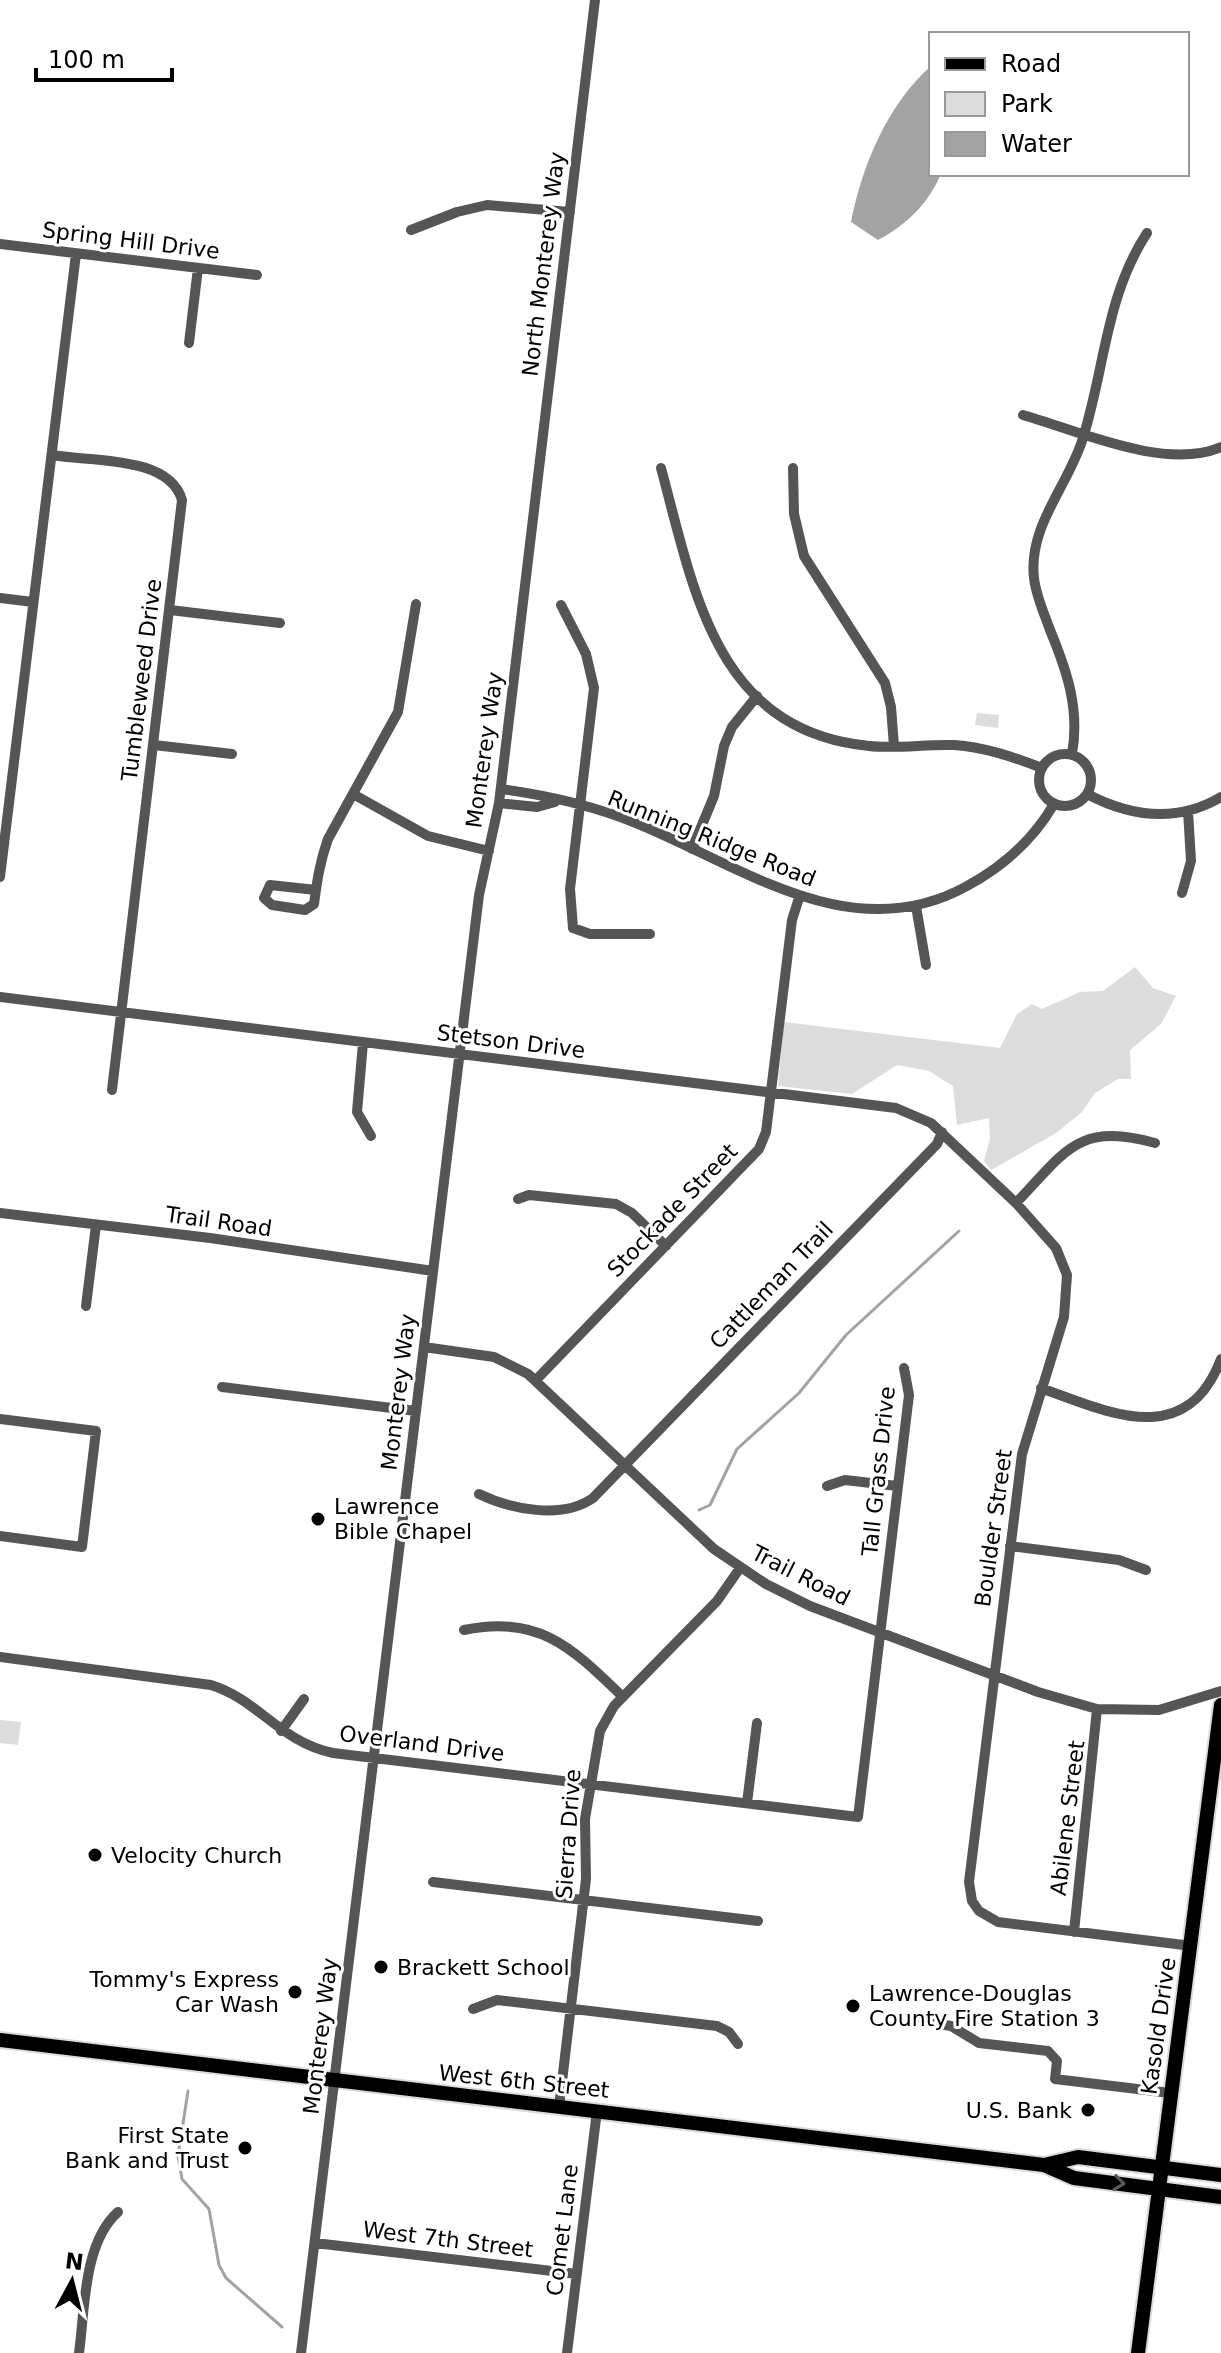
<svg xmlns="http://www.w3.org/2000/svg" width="1221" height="2353" viewBox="0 0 1221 2353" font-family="'DejaVu Sans',sans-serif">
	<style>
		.green { fill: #dcdcdc }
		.water { fill: #a3a3a3 }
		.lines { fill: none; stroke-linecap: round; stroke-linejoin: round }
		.stream { stroke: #a3a3a3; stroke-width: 3 }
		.major-casing { stroke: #dbdbdb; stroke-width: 18 }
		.minor { stroke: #555; stroke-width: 10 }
		.major { stroke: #000; stroke-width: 14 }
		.oneway { stroke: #595959 }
		.poi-dot { fill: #000; stroke: #fff; stroke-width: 3 }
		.labels { text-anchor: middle; stroke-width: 6; stroke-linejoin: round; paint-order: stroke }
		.street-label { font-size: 22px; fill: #000; stroke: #fff }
		.poi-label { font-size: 22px; fill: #000; stroke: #fff; text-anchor: start }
	</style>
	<rect width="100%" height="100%" fill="#fff"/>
	<path class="green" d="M977,713L999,715L998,728L975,725Z
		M1135,967L1153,988L1176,996L1161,1024L1130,1050L1131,1079H1118L1095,1093L1082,1112L1056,1133L991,1170L984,1161L990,1139L989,1118L957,1125L953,1086L929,1071L897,1065L852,1094L778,1086L784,1022L1000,1048L1017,1014L1032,1004L1042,1009L1080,992L1103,991Z
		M0,1720L21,1722L18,1745L0,1743Z"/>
	<path class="water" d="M931,66V174L940,176C928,204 905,226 878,240L851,222C862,166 887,105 931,66Z"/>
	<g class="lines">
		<path class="stream" d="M699,1510L710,1505L737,1449L799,1393L846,1335L959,1231
			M188,2091L178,2156L182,2179L209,2209L219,2265L226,2278L282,2327"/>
		<g class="major-casing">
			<path id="major" d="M0,2040L1044,2165L1074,2178L1221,2197
				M1044,2165L1078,2157L1221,2175
				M1138,2353L1221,1705"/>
		</g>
		<path class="minor" d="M411,230L457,212L487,205L570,212
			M0,244L257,275
			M189,343L198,268
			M1023,415C1079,431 1165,471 1221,447
			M52,455C91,462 169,455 182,500L112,1090
			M661,468C694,590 715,731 869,746C897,749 926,744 954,745C985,747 1013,757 1042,768
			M793,468L794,514L804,556L885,683L891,707L894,746
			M0,598L33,602
			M561,605L586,654L594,688L570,889L573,928L590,934H650
			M170,610L280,623
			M154,745L232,754
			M1039 780a26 26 0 1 1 52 0a26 26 0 1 1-52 0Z
			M1072,754C1080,709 1067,671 1050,630C1044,613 1036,596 1034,578C1028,527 1067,487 1082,441C1105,370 1105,297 1147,233
			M501,789C545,795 594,806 636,823C742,866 852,950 967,886C1004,866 1033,840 1054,804
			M353,794L428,836L489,851
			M1087,794C1131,817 1177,823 1221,797
			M499,803L537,807L555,802
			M692,849L714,796L724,746L732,727L757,696
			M0,877L76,254
			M316,890L270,885L264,898L272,905L305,910L314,904C317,881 320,861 328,839L398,712L416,604
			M1182,893L1191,861L1188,811
			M916,906L926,965
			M0,997L896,1108L931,1123L1016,1203L1056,1248L1067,1275L1064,1317L1022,1454L969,1882L972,1901L979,1911L998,1922L1192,1946
			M363,1043L357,1112L371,1136
			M518,1199L529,1195L616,1204L632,1213L666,1246
			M1016,1203C1066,1151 1077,1122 1155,1143
			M0,1213L210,1238L433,1271
			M86,1306L96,1225
			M424,1347L494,1357L528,1374L714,1549L766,1584L810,1606L1038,1692L1097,1709L1159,1710L1221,1691
			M536,1380L759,1149L766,1132L792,920L799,898
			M222,1387L416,1411
			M1041,1388C1108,1412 1186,1451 1221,1359
			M0,1419L96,1431L82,1547L0,1536
			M827,1486L845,1480L897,1486
			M479,1494C510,1509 562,1520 593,1498L937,1144L942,1132
			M1010,1546L1119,1560L1146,1570
			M464,1630C540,1614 573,1649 623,1697
			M0,1657L211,1685C259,1700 280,1742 333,1753L858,1817L909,1395L904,1368
			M281,1731L304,1699
			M747,1803L757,1723
			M433,1882L758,1921
			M1074,1932L1097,1709
			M473,2009L497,2000L717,2026L729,2032L738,2044
			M920,2021L951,2026L979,2043L1048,2051L1057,2061L1055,2079L1170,2093
			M559,2107L586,1879L585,1819L600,1731L614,1706L717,1601L740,1568
			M315,2243L577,2274
			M79,2353C85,2310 83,2243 118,2212
			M301,2353L479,895L499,803L595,0
			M567,2353L597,2111"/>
		<use href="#major" class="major"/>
	</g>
	<defs><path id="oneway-chevron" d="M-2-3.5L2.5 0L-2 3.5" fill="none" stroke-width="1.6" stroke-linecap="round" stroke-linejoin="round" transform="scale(2)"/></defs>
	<use class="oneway" href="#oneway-chevron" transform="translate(1119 2183) rotate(7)"/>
	<g class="poi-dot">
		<circle cx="318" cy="1519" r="8"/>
		<circle cx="95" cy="1855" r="8"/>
		<circle cx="381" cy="1967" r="8"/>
		<circle cx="295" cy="1992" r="8"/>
		<circle cx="853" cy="2006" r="8"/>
		<circle cx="1088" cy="2110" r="8"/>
		<circle cx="245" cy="2148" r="8"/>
	</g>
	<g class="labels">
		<g class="street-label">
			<text transform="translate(131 240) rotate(7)" y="8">Spring Hill Drive</text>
			<text transform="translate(543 264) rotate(-83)" y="8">North Monterey Way</text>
			<text transform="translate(141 680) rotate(-83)" y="8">Tumbleweed Drive</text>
			<text transform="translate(484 750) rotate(-82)" y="8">Monterey Way</text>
			<text transform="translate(712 838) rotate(22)" y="8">Running Ridge Road</text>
			<text transform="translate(511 1041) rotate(7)" y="8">Stetson Drive</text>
			<text transform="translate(672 1210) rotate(-46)" y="8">Stockade Street</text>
			<text transform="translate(219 1221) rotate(8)" y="8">Trail Road</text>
			<text transform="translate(771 1285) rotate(-46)" y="8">Cattleman Trail</text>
			<text transform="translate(398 1392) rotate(-83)" y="8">Monterey Way</text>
			<text transform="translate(878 1471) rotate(-84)" y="8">Tall Grass Drive</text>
			<text transform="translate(993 1528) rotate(-82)" y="8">Boulder Street</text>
			<text transform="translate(801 1575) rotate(27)" y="8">Trail Road</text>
			<text transform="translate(422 1743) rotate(7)" y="8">Overland Drive</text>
			<text transform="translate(1067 1818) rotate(-83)" y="8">Abilene Street</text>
			<text transform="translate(568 1834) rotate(-86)" y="8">Sierra Drive</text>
			<text transform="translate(1158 2026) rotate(-82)" y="8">Kasold Drive</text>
			<text transform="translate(320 2036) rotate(-83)" y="8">Monterey Way</text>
			<text transform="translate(524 2081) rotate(6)" y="8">West 6th Street</text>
			<text transform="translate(562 2230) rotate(-83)" y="8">Comet Lane</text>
			<text transform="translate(448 2239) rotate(7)" y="8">West 7th Street</text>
		</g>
		<g class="poi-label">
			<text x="334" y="1514">Lawrence<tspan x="334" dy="25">Bible Chapel</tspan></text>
			<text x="111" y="1863">Velocity Church</text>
			<text x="397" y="1975">Brackett School</text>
			<text x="279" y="1987" text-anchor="end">Tommy's Express<tspan x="279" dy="25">Car Wash</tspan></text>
			<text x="869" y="2001">Lawrence-Douglas<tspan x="869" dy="25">County Fire Station 3</tspan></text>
			<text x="1072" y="2118" text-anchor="end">U.S. Bank</text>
			<text x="229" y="2143" text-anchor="end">First State<tspan x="229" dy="25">Bank and Trust</tspan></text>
		</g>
	</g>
	<rect x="929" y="32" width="260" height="144" fill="#ffffff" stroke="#999999" stroke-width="2"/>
	<rect x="945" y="58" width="40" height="12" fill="#000000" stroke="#999999" stroke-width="2"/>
	<text x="1001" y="72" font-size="24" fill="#000000">Road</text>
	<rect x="945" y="92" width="40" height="24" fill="#dcdcdc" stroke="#999999" stroke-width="2"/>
	<text x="1001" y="112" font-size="24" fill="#000000">Park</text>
	<rect x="945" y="132" width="40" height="24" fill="#a3a3a3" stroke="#999999" stroke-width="2"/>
	<text x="1001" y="152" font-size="24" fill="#000000">Water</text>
	<g transform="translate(72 2281) rotate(7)" stroke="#ffffff" stroke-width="6" paint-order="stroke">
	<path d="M0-6L14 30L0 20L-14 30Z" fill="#000000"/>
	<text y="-12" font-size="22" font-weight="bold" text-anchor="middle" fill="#000000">N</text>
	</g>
	<path d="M36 68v12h136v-12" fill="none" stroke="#000000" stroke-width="4"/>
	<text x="48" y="68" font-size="24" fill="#000000" stroke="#ffffff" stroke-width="6" paint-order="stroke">100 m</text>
</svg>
